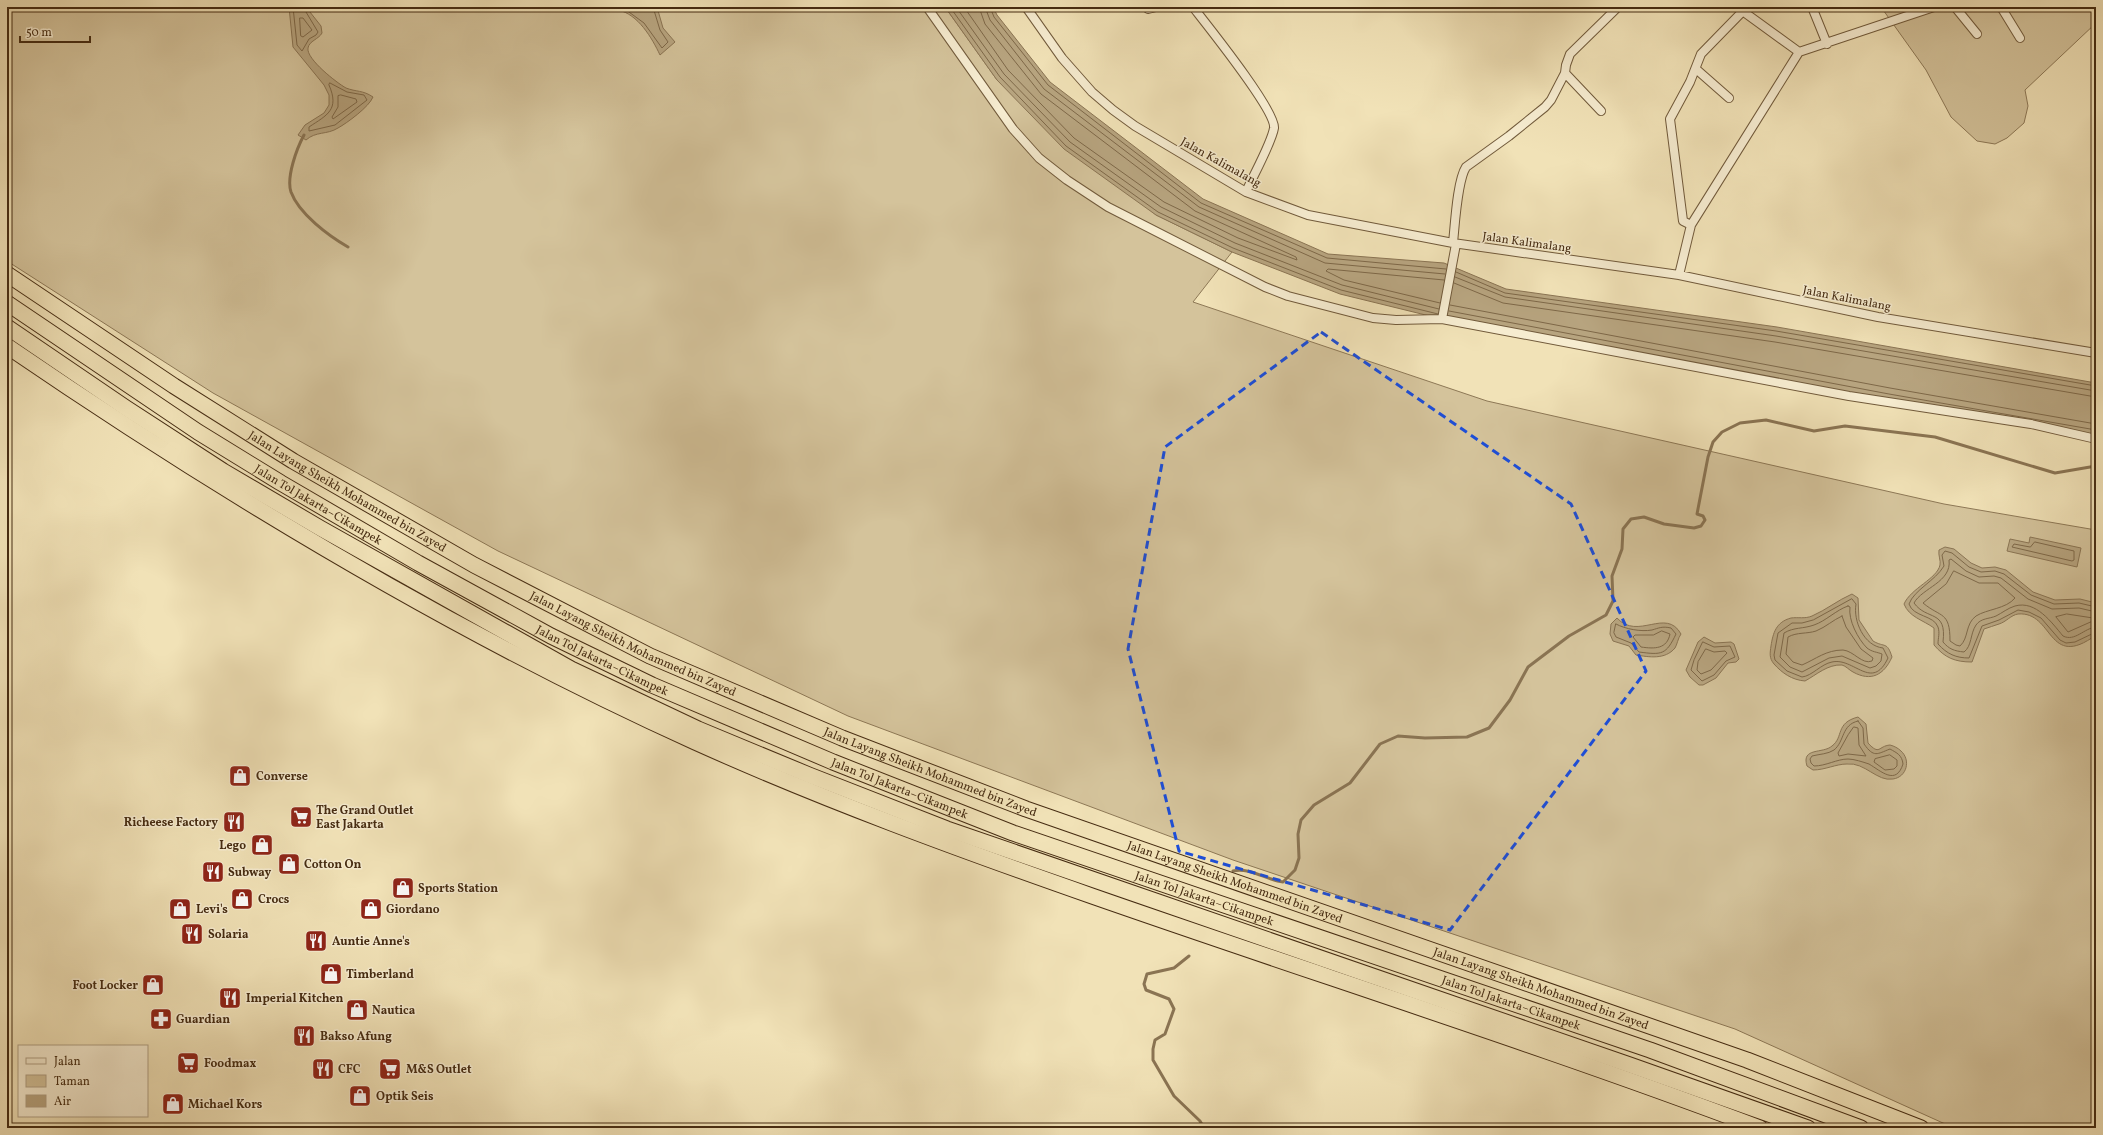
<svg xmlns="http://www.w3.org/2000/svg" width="2103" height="1135" viewBox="0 0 2103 1135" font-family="Vollkorn,serif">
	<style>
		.green { fill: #d4c39b; stroke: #8d7856 }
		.water { fill: #b7a47f; stroke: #8a7453 }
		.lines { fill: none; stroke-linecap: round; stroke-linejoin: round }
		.shore { stroke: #7e6848; stroke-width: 1 }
		.stream { stroke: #8a7453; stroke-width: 3 }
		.street-casing { stroke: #715a3b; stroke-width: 10 }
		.highway-casing { stroke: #462c12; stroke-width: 17 }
		.street { stroke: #f6ecd0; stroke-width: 8 }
		.highway { stroke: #f1e2b7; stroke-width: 15 }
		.marked { fill: none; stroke: #1d4ed8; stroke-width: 3; stroke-dasharray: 8 5; stroke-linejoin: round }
		.labels { text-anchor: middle; stroke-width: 3; stroke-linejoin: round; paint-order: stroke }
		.street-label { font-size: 12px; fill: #462c12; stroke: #f6ecd0 }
		.poi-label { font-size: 12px; font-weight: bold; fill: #462c12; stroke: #f6ecd0; text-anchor: start }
	</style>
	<rect width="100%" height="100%" fill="#f1e2b7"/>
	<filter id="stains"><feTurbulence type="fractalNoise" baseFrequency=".005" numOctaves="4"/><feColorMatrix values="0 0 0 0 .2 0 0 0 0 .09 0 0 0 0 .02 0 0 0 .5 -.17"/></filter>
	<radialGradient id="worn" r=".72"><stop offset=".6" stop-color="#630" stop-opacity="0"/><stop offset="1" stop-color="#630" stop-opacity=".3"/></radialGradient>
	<path class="green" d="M7,7H945L997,80L1156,215L1232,252L1193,302L1487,401L1944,504L2096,530V1128H1954L1735,1029L1233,860L848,716L498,551L213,393L7,261Z
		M1881,7H2096V23L2025,90L2028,106L2024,123L2007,138L1995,144L1977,141L1951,117L1926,70Z"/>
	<path class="water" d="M289,7H306L321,26L322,33C319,39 309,41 308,48C306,59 337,83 346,88C356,92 363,90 373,97C369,107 347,123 338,128C327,135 316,131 306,140L298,135L305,125L324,113L329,105V95L324,85L293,47Z
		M599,7H657L663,28L675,42L660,55C652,38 638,14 618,10C612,8 605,9 599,7Z
		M945,7H993L997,15L1050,82L1203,199L1328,254L1444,263L1506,289L1777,327L2096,383V439L1442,319L1340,294L1232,252L1156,215L1064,149L997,80Z
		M2030,537L2081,548L2077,567L2007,551L2010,539L2029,543Z
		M1945,547L1954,549L1971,563L1982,568L1995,567L2006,570L2033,592L2055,600L2080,599L2096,603V635C2047,671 2054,611 2018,614C2011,615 2006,622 1999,624C1994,626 1989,627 1984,629L1972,662C1955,662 1945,658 1934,645V628C1923,620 1909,617 1904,604C1911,588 1937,579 1940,565C1941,561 1938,555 1939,550Z
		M1852,594L1858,598L1859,620L1873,641C1885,648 1887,641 1892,657C1884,675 1871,682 1853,672C1849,670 1846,666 1842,665C1828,664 1816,675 1805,681C1792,680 1782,673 1774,664C1769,658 1770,653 1771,646C1773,633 1776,622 1791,618C1798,617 1805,619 1812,616C1826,610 1838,600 1852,594Z
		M1617,618C1638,641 1666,607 1681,634C1678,638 1677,645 1675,648C1665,660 1649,657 1636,655L1629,646L1613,641L1610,634L1611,624Z
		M1704,637L1715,643L1731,642L1734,644L1739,659L1736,662L1728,663L1716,678L1703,685H1699L1690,677L1686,670L1698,642Z
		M1858,717L1866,724L1868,743C1880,756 1878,746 1890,745C1894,746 1898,748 1901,751C1911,760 1907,777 1893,779C1877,782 1865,762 1847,764C1836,764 1825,770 1813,770L1807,766C1801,747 1823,754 1832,746C1844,737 1835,723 1858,717Z"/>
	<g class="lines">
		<path class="shore" d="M293,7L297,45L302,51L309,39L316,35L318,32L303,7
			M622,7L644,23L662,48L668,42L660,30L653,7
			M950,7L1000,77L1066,146L1158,212L1233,248L1341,290L1438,314
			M956,7L1004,74L1070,142L1161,207L1235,243L1342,285L1439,309
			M964,7L1008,70L1074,138L1164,202L1238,238L1297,260L1296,257L1195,211L1041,94L985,24L979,7
			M985,7L990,20L1044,89L1199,207L1325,263L1445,274
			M990,7L994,17L1048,85L1201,203L1327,258L1446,269
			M300,18H303L312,30L303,37L301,36Z
			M330,83L347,92L364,95L367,100L335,125L309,131V127C327,115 340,110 329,85Z
			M341,95L356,99L357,102L333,119L332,117L338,107V96Z
			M1456,272L1505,293L1776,331L2096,386
			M1455,277L1505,297L1776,336L2096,391
			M1454,283L1503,303L1775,342L2096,397
			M1440,303L1344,280L1326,271L1328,269L1444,280
			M1450,305L1890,388L2096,424
			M1449,311L1889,394L2096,430
			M2035,542L2074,551V560L2072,561L2012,547L2014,544L2030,547Z
			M1954,571L1979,583H1998L2015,598C2006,609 1987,609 1976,616C1965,624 1969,638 1960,646L1956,645L1950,641C1950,611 1941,618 1923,603L1946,584Z
			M1852,599L1856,604C1853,621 1864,646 1883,648L1888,658C1872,692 1854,657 1832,662C1821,664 1812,676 1802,677L1787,671L1775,660L1774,655L1778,633L1792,623H1802L1813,620Z
			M1848,606L1850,607C1848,620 1858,639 1867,648C1872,652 1877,652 1882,654L1881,661L1876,666L1870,668L1842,656L1829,658L1802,672L1790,667L1780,657L1784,633C1794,627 1803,629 1814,625C1826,621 1836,610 1848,606Z
			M2096,607L2079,603L2054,604L2031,595L2004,574L1995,571L1981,572L1969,567L1952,553L1945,551L1942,555L1944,566C1935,581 1914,590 1909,604C1913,617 1934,615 1938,627C1940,633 1938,638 1938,644C1947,654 1956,658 1969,658L1982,626L1999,620L2018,610L2029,612L2041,618L2060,640L2066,643L2075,642L2096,632
			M2096,612L2079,608L2052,609L2028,599L2001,578L1994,576L1979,577L1966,571L1951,559L1949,560C1952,582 1922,588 1914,603C1927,621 1947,609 1943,642C1949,649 1954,651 1964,652C1972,646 1970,634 1976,625C1981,618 1989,619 1996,616C2002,613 2008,608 2015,606C2036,600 2052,623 2063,636C2075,642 2084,628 2096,627
			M2067,614L2093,618L2095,620L2068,632L2056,617Z
			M1842,616L1846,627L1861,649L1873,658L1872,661C1862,665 1854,651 1843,650C1826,650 1816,659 1802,665L1793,662L1786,654L1788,637C1797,632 1807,634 1816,631C1826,627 1833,620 1842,616Z
			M1616,624C1625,629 1641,632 1652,630C1659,628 1662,626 1671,628L1676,634C1666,655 1662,655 1639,652L1631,643L1616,637L1614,633Z
			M1662,631L1670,634C1667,649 1655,649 1641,647L1633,637L1635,635H1653Z
			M1703,642L1714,647L1730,646L1735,657L1726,661L1714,675L1702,681L1691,670L1694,660Z
			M1706,649L1714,652L1725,651L1727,653L1711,670L1701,674L1697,670L1698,662Z
			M1858,721L1863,728L1864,744C1874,758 1877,754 1890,749C1897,753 1902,755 1903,764C1896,786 1881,771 1869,764C1863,762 1854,759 1848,759C1837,759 1826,766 1814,766L1811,763L1810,759L1812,756C1820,754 1828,754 1834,750C1845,741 1841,725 1858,721Z
			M1854,727L1858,728L1859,745L1866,756L1848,754L1839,756L1838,753L1848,735Z
			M1890,755L1897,760V766L1894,769L1885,770L1874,762L1875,759Z"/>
		<path class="stream" d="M304,135C297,148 286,177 291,192C299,214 329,236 348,247
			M1233,871C1250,867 1266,880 1283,882L1295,870L1299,858L1298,834L1301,820L1314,805L1350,783L1380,744L1398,736L1425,738L1467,737L1489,728L1510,700L1528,667L1569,636L1606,615L1613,601L1612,576L1622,549L1623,529L1631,519L1644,517L1664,524L1694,528L1701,526L1705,520L1703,516L1697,514L1708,457L1713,442L1722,432L1740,423L1766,420L1814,431L1845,426L1935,437L2055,473L2096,466
			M1189,956L1174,968L1147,974L1144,984L1146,990L1169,999L1174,1009L1165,1034L1155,1040L1153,1049V1060L1174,1096L1200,1121L1204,1128"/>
		<g class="street-casing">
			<path id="street" d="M927,7L1013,129L1039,158L1067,180L1108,207L1265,287L1288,296L1373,318L1396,320L1442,319L1849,396L2031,424L2096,439
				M1026,7L1062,58L1092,92L1113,110L1135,126L1246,192L1308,215L1453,243L1679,275L1878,317L2096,353
				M1146,7L1148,9L1156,7
				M1193,7C1207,25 1276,111 1274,128C1272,142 1253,176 1246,192
				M1737,7L1799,52L1934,7
				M1812,7L1827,44
				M1955,7L1977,34
				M2001,7L2020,38
				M1696,69L1729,98
				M1565,73L1601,111
				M1691,225L1683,221L1670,119L1690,82L1701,54L1742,12
				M1453,243C1455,225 1457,181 1466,167L1509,136L1545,107L1551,100L1565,73L1566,65L1570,54L1618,7
				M1679,275L1691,225L1799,52
				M1442,319L1456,244"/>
		</g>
		<g class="highway-casing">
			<g id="highway">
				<path id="s1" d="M7,274L174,386L293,461L474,565L650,656L842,738L1026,809L1747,1060L1921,1128"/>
				<path id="s2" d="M7,303L198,432L281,483L418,563L551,636L652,685L833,762L1013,833L1650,1050L1861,1128"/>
				<path d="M7,327L126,408L223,471L320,528L571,669L698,729L809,775L947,829L1630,1065L1808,1128"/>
				<path d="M7,346C225,495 454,633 695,742C824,800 958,849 1092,896C1315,974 1540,1045 1760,1128"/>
			</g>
		</g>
		<use href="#street" class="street"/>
		<use href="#highway" class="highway"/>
	</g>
	<path class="marked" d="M1321,332L1571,504L1646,671L1450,930L1179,851L1128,649L1165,447Z"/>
	<defs>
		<g id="shop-square" transform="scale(1.15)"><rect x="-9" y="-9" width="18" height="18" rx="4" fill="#8f2418" stroke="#f6ecd0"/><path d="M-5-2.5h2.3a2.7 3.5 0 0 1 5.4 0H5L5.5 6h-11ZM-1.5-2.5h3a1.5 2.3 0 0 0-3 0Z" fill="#fff"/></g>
		<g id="supermarket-square" transform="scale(1.15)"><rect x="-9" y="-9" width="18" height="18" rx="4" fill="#8f2418" stroke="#f6ecd0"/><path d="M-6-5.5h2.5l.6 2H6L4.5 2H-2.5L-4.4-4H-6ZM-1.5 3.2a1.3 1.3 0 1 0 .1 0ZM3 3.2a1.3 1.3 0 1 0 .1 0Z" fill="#fff"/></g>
		<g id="restaurant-square" transform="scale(1.15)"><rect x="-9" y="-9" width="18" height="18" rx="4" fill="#8f2418" stroke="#f6ecd0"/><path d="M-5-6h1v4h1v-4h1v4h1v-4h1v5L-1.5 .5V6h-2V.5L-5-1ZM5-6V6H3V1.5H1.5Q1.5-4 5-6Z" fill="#fff"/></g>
		<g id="pharmacy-square" transform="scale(1.15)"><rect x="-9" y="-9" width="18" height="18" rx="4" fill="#8f2418" stroke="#f6ecd0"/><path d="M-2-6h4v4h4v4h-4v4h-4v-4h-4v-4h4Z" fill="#fff"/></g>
	</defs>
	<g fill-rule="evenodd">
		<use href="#shop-square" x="240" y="776"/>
		<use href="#supermarket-square" x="301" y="817"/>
		<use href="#restaurant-square" x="234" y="822"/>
		<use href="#shop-square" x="262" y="845"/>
		<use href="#shop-square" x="289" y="864"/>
		<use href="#restaurant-square" x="213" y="872"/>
		<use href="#shop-square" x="403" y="888"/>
		<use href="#shop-square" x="242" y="899"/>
		<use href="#shop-square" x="180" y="909"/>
		<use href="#shop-square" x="371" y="909"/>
		<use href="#restaurant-square" x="192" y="934"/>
		<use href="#restaurant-square" x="316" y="941"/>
		<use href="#shop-square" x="331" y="974"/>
		<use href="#shop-square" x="153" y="985"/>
		<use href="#restaurant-square" x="230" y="998"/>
		<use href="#shop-square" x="357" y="1010"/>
		<use href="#pharmacy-square" x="161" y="1019"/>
		<use href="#restaurant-square" x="304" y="1036"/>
		<use href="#supermarket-square" x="188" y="1063"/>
		<use href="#restaurant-square" x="323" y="1069"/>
		<use href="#supermarket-square" x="390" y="1069"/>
		<use href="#shop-square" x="360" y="1096"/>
		<use href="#shop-square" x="173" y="1104"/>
	</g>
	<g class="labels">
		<g class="street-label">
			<text transform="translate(1221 162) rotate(29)" y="4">Jalan Kalimalang</text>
			<text transform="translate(1527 242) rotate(8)" y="4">Jalan Kalimalang</text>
			<text transform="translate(1847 298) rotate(11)" y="4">Jalan Kalimalang</text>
			<text dy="4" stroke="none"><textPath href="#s1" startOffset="404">Jalan Layang Sheikh Mohammed bin Zayed</textPath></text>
			<text dy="4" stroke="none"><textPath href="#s2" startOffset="371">Jalan Tol Jakarta–Cikampek</textPath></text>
			<text dy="4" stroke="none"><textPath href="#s1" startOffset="728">Jalan Layang Sheikh Mohammed bin Zayed</textPath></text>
			<text dy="4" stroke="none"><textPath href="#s2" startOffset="695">Jalan Tol Jakarta–Cikampek</textPath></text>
			<text dy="4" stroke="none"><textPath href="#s1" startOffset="1052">Jalan Layang Sheikh Mohammed bin Zayed</textPath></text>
			<text dy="4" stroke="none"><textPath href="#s2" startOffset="1019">Jalan Tol Jakarta–Cikampek</textPath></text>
			<text dy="4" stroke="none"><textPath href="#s1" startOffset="1376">Jalan Layang Sheikh Mohammed bin Zayed</textPath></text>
			<text dy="4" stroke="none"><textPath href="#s2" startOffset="1343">Jalan Tol Jakarta–Cikampek</textPath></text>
			<text dy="4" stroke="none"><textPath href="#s1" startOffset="1700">Jalan Layang Sheikh Mohammed bin Zayed</textPath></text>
			<text dy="4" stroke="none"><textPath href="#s2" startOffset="1667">Jalan Tol Jakarta–Cikampek</textPath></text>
		</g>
		<g class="poi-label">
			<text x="256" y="780">Converse</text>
			<text x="316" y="814">The Grand Outlet<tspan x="316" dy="14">East Jakarta</tspan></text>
			<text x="218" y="826" text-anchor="end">Richeese Factory</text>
			<text x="246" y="849" text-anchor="end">Lego</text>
			<text x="304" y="868">Cotton On</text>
			<text x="228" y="876">Subway</text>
			<text x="418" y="892">Sports Station</text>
			<text x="258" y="903">Crocs</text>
			<text x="196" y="913">Levi's</text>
			<text x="386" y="913">Giordano</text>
			<text x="208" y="938">Solaria</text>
			<text x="332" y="945">Auntie Anne's</text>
			<text x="346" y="978">Timberland</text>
			<text x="138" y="989" text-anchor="end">Foot Locker</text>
			<text x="246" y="1002">Imperial Kitchen</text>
			<text x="372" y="1014">Nautica</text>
			<text x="176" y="1023">Guardian</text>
			<text x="320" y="1040">Bakso Afung</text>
			<text x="204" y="1067">Foodmax</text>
			<text x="338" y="1073">CFC</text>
			<text x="406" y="1073">M&amp;S Outlet</text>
			<text x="376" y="1100">Optik Seis</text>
			<text x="188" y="1108">Michael Kors</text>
		</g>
	</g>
	<rect width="2103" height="1135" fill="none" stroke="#f1e2b7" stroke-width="24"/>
	<rect x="8" y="8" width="2087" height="1119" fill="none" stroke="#462c12" stroke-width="2"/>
	<rect x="12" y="12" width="2079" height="1111" fill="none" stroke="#462c12"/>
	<rect x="18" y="1045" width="130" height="72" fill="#f6ecd0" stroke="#b09f84"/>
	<rect x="26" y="1058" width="20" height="6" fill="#f6ecd0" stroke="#b09f84"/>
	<text x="54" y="1065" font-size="12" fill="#462c12">Jalan</text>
	<rect x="26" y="1075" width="20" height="12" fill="#d4c39b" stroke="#b09f84"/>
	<text x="54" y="1085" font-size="12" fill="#462c12">Taman</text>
	<rect x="26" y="1095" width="20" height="12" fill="#b7a47f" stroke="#b09f84"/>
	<text x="54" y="1105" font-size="12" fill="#462c12">Air</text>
	<path d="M20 36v6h70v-6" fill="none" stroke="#462c12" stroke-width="2"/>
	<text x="26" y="36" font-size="12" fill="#462c12" stroke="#f6ecd0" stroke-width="3" paint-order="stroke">50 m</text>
	<rect width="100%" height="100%" filter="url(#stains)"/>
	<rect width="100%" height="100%" fill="url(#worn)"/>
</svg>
